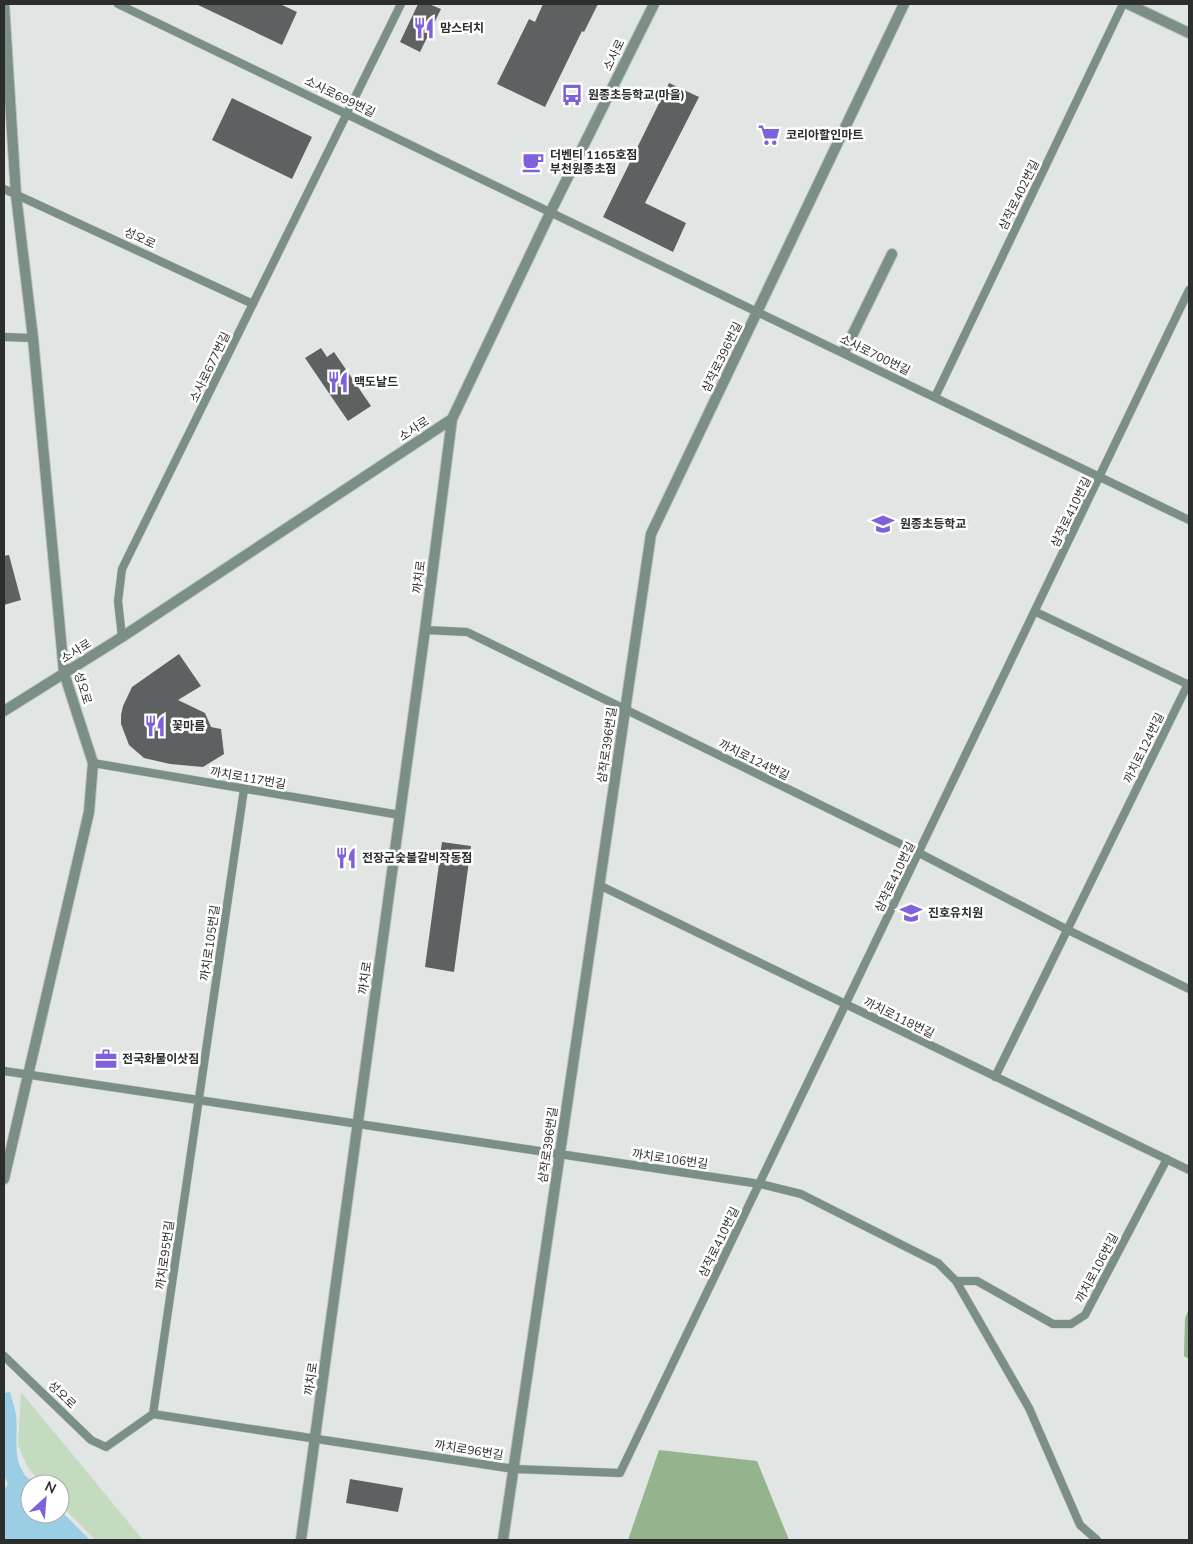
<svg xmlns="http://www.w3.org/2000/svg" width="1193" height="1544" viewBox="0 0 1193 1544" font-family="'Nunito Sans','Noto Sans KR',sans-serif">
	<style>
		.green { fill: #c5dbbf }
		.forest { fill: #95b48d }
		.water { fill: #99cee5 }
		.building { fill: #5d6162 }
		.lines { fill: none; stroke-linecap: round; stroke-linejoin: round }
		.service-casing { stroke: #bdc1c0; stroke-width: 9 }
		.minor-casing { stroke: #bdc1c0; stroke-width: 12 }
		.tertiary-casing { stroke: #bdc1c0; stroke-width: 12 }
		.service { stroke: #7b8f84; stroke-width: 8 }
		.minor { stroke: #7b8f84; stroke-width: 10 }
		.tertiary { stroke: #7b8f84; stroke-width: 10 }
		.labels { text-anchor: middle; stroke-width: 5; stroke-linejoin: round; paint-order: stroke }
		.poi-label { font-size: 12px; font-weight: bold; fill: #2c2e2d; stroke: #fff; text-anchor: start }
		.street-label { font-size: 12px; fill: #2c2e2d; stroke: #fff }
	</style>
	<rect width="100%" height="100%" fill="#e1e6e5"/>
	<path class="green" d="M21,1392L143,1540H95L60,1504V1484H42L27,1466L18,1445L4,1465V1454L18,1445Z"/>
	<path class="forest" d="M1189,1309V1359L1184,1356L1185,1318Z
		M659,1450L757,1461L789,1540H628Z"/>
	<path class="water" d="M10,1392C12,1400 15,1408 16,1415C19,1441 9,1466 35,1484H30V1514H60V1510L90,1540H4V1490L8,1484L4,1475V1393Z"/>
	<path class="building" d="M196,4H280L297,12L282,45Z
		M418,4H429L441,9L420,52L400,42Z
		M543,4H598L584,32L582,31L545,107L497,84L529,19L535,22Z
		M669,83L699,97L645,203L686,223L673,252L603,217Z
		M232,98L312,137L292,179L212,140Z
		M321,348L327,357L334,352L371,406L348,421L305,358Z
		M9,555L21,600L4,605V556Z
		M179,654L201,686L178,700L205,713L211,727L221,729L224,754L203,767L170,764L144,758L129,745L121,724V715L123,706L132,687Z
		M442,842L471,846L454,972L425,967Z
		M350,1479L403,1488L398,1512L346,1503Z"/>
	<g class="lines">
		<g class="service-casing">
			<path id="service" d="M118,4L1189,520
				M4,189L253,304
				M4,337L33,338
				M935,397L1123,4
				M1036,612L1189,685
				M425,630L467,632L919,853L1068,930L1189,989
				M122,637L118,601L122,569L401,4
				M93,763L400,815
				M599,885L1189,1170
				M4,1071L760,1184L801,1194L938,1263L956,1281L1029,1408L1080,1525L1097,1540
				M995,1077L1188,684
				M956,1281H977L1053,1324H1071L1085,1315L1167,1159
				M4,1356L91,1440L106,1447L153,1414L514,1469L620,1473L1189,290
				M153,1414L244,789"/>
		</g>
		<g class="minor-casing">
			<path id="minor" d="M844,352L892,254
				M4,1179L89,812L93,763L64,673L33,338L16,195L4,4
				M503,1540L651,534L904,4"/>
		</g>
		<g class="tertiary-casing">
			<path id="tertiary" d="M1128,4L1189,33
				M4,711L122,637L452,419L551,211L654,4
				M301,1540L425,630L452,419"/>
		</g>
		<use href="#service" class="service"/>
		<use href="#minor" class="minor"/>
		<use href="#tertiary" class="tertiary"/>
	</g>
	<defs>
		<g id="restaurant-bare" transform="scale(1.725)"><path d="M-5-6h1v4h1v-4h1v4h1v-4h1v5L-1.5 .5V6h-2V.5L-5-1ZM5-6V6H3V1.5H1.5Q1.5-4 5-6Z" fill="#8061dc" stroke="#fff" stroke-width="2.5" paint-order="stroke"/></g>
		<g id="bus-bare" transform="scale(1.725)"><path d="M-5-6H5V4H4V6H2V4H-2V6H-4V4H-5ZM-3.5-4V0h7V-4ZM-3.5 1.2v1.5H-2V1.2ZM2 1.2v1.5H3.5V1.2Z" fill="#8061dc" stroke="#fff" stroke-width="2.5" paint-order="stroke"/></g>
		<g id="supermarket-bare" transform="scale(1.725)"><path d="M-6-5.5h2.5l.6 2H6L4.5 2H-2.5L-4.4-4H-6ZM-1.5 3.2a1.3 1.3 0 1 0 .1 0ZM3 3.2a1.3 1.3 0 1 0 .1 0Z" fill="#8061dc" stroke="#fff" stroke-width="2.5" paint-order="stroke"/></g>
		<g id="cafe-bare" transform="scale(1.725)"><path d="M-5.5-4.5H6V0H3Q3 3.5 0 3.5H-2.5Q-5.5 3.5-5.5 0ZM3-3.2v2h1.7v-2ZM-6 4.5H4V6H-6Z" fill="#8061dc" stroke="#fff" stroke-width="2.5" paint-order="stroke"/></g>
		<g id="school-bare" transform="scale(1.725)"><path d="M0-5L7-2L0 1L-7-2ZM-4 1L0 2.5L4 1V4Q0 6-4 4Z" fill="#8061dc" stroke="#fff" stroke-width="2.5" paint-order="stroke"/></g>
		<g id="office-bare" transform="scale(1.725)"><path d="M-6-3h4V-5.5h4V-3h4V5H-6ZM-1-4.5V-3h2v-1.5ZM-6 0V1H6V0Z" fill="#8061dc" stroke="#fff" stroke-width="2.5" paint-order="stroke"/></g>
	</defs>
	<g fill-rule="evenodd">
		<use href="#restaurant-bare" x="424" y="28"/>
		<use href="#bus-bare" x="572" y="95"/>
		<use href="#supermarket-bare" x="769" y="135"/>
		<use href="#cafe-bare" x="533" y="162"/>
		<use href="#restaurant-bare" x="338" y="382"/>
		<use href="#school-bare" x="883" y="524"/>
		<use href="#restaurant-bare" x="155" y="726"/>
		<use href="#restaurant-bare" x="346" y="858"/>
		<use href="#school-bare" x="911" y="913"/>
		<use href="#office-bare" x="106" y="1059"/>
	</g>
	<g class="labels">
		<g class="poi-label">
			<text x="440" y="32">맘스터치</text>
			<text x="588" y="99">원종초등학교(마을)</text>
			<text x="786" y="139">코리아할인마트</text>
			<text x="550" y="159">더벤티 1165호점<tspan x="550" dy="14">부천원종초점</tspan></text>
			<text x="354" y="386">맥도날드</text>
			<text x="900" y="528">원종초등학교</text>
			<text x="172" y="730">꽃마름</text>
			<text x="362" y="862">전장군숯불갈비작동점</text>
			<text x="928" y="917">진호유치원</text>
			<text x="122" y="1063">전국화물이삿짐</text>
		</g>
		<g class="street-label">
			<text transform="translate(614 55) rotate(-64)" y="4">소사로</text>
			<text transform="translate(340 97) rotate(26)" y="4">소사로699번길</text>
			<text transform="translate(1019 195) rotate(-64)" y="4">삼작로402번길</text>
			<text transform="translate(140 238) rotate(25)" y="4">성오로</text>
			<text transform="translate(875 355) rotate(26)" y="4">소사로700번길</text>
			<text transform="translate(722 357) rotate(-64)" y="4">삼작로396번길</text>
			<text transform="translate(210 367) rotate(-64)" y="4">소사로677번길</text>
			<text transform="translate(414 429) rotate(-33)" y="4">소사로</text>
			<text transform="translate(1071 512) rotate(-64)" y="4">삼작로410번길</text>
			<text transform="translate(419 577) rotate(-83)" y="4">까치로</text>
			<text transform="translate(76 651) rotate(-32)" y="4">소사로</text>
			<text transform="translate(83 688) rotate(73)" y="4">성오로</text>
			<text transform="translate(607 745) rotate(-82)" y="4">삼작로396번길</text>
			<text transform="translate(1144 748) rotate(-64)" y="4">까치로124번길</text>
			<text transform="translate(754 760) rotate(26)" y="4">까치로124번길</text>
			<text transform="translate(248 778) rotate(10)" y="4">까치로117번길</text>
			<text transform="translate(895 877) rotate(-64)" y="4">삼작로410번길</text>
			<text transform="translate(210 943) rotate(-82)" y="4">까치로105번길</text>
			<text transform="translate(365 978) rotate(-82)" y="4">까치로</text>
			<text transform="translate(899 1018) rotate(26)" y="4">까치로118번길</text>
			<text transform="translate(548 1145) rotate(-82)" y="4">삼작로396번길</text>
			<text transform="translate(670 1159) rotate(8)" y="4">까치로106번길</text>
			<text transform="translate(719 1242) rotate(-64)" y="4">삼작로410번길</text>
			<text transform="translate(165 1255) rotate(-82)" y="4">까치로95번길</text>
			<text transform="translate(1097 1268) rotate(-62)" y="4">까치로106번길</text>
			<text transform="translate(311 1379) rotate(-82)" y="4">까치로</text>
			<text transform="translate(62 1395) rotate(44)" y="4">성오로</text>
			<text transform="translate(469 1450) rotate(9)" y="4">까치로96번길</text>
		</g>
	</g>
	<rect width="1193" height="1544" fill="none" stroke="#2c2e2d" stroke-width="10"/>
	<g transform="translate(45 1499) rotate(26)"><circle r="24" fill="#ffffff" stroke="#ababab"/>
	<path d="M0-4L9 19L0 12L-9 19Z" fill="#8061dc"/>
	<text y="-8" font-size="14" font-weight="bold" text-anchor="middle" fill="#2c2e2d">N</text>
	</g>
</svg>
